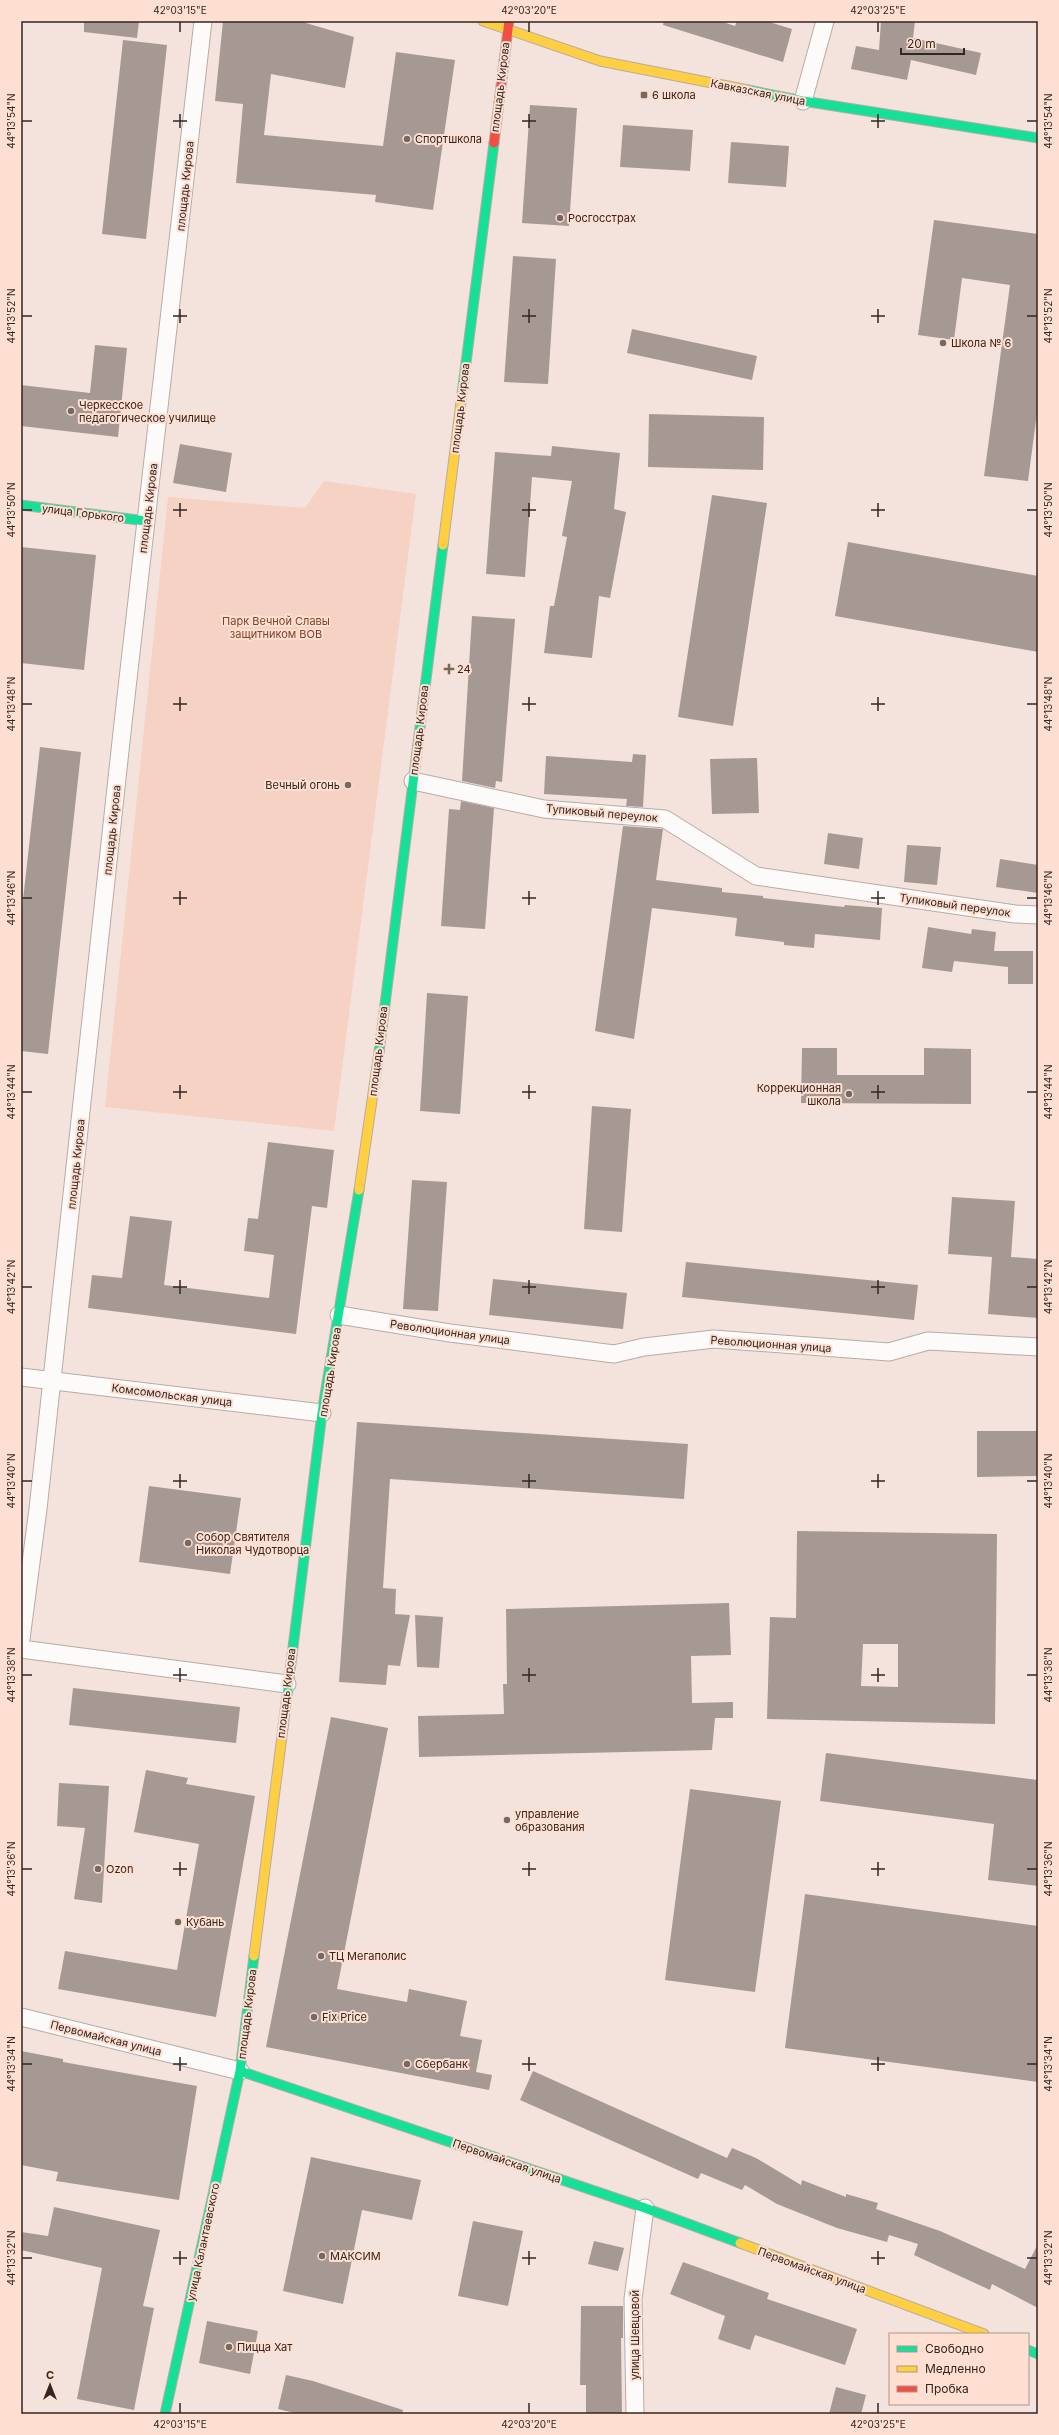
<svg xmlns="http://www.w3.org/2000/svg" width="1059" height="2435" viewBox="0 0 1059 2435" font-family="Inter,sans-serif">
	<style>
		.green { fill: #f5d2c3 }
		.building { fill: #a69993; fill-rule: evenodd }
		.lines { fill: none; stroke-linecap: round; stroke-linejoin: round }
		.street-casing { stroke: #b8aba5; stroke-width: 19 }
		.fast-casing { stroke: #b8aba5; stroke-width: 11 }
		.slow-casing { stroke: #b8aba5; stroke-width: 11 }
		.jam-casing { stroke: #b8aba5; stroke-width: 11 }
		.street { stroke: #fdfbfa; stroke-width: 17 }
		.fast { stroke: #16e098; stroke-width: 9 }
		.slow { stroke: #ffcf43; stroke-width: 9 }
		.jam { stroke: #f24e42; stroke-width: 9 }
		.ticks { fill: none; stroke: #322621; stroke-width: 1.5 }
		.poi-dot { fill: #766862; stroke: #ffdfd1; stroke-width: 1.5 }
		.labels { text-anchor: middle; stroke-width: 4; stroke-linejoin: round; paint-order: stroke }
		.street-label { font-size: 11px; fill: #322621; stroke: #ffdfd1 }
		.poi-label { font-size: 11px; fill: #322621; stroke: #ffdfd1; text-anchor: start }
		.park-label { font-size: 11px; fill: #804327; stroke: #ffdfd1 }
		.neatline { fill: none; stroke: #322621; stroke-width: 1.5 }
		.ticks-label { font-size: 10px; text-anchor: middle; fill: #322621 }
	</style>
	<rect width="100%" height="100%" fill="#f4e3dc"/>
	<path class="green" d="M324,481L416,494L334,1131L105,1107L168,497L305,508Z"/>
	<path class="building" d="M84,21H139L137,38L84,32Z
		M223,21H299L354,37L345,88L271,74L264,135L383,146L396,52L455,60L433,210L375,202L376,195L236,183L243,104L215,101Z
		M664,21H720L735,26L737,21H766L792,29L783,62L663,25Z
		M881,21H915L913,38L981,53L976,75L911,60L907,80L851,69L856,46L879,50Z
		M123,40L167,45L146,239L102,234Z
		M530,105L577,108L569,226L522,223Z
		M623,125L693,130L690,171L620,167Z
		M731,142L789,146L786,187L728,183Z
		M934,220L1038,234V405L1028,481L984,476L1010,285L962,278L954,340L918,335Z
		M513,256L556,259L548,384L504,382Z
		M632,329L757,356L752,380L627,353Z
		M95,345L127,348L118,437L21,426V385L90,393Z
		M649,414L764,417L763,470L648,467Z
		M180,444L232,453L226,492L173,483Z
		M552,446L620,453L614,509L626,512L610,598L599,596L592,658L544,653L550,606H554L567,537L562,536L572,481L532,477L525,577L486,574L495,452L551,456Z
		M712,495L767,503L733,726L678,717Z
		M848,542L1038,576V652L835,616Z
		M21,547L96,555L84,670L21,663Z
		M472,616L515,619L502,782L496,781L495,788L462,781Z
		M40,747L81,752L48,1054L21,1051V918Z
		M633,754L646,755L643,807L626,806L627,799L544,794L546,756L632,762Z
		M757,758L759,813L712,814L710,759Z
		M461,801L494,808L485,929L441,926L449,809L460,810Z
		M623,826L663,829L656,880L722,888V892L763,896V898L844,907L845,905L882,908L880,940L815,934L814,948L784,945V942L735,936L737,918L652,908L634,1039L595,1031Z
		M828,833L863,838L859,869L824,864Z
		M907,845L941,847L937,885L904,882Z
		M1000,859L1038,865V893L996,887Z
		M928,927L971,934L972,929L996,932L994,951H1033V984H1008V967L954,961L952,972L922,968Z
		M427,993L468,996L460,1114L420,1111Z
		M802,1048H837V1075H924V1048L971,1049V1104L801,1103Z
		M592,1106L631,1109L622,1232L584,1229Z
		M268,1142L334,1150L327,1208L312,1206L296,1334L88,1308L92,1275L122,1278L130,1216L172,1221L164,1285L269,1298L274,1255L244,1251L248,1218L258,1219Z
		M412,1180L447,1182L438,1311L403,1309Z
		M952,1197L1015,1201L1011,1257L1038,1259V1318L988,1314L992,1257L948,1254Z
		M686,1262L918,1285L914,1320L682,1297Z
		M493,1279L627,1293L623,1329L489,1315Z
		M357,1422L688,1444L684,1499L390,1479L383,1588L396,1589L395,1614L410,1615L400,1666L388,1665L386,1685L339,1682Z
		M977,1431H1038V1476L977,1477Z
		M149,1486L241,1498L230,1574L139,1562Z
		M797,1531L997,1534L995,1724L767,1719L770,1617L796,1618ZM863,1644H898V1687L861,1686Z
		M729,1603L731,1655L691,1656L692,1703L733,1702V1718H715L712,1750L419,1757L418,1716L504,1714L503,1684H507L506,1609Z
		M415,1615L443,1617L439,1668L417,1667Z
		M73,1688L240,1707L236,1743L69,1725Z
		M331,1717L388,1728L337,1989L407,2002L409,1989L467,2001L460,2036L482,2040L476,2072L492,2075L489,2090L266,2047Z
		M826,1753L1038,1780V1886L988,1880L994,1824L820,1801Z
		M146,1770L188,1778L186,1784L255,1796L216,2017L58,1989L65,1951L177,1970L199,1844L134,1832Z
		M59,1783L109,1786L102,1903L74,1899L85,1828L57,1826Z
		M690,1789L781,1801L755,1992L665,1980Z
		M805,1894L1038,1926V2082L785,2048Z
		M21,2051L63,2059V2062L197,2086L179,2200L56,2181L58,2172L21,2165Z
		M533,2071L727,2158L732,2148L756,2158L801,2185L802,2180L846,2197V2194L878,2203L876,2209L940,2231L1025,2269L1038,2244V2308L992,2284L990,2290L914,2255L918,2244L889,2235L887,2242L837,2228L777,2204L745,2185L742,2190L701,2173L698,2179L520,2100Z
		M311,2157L421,2180L412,2220L362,2210L343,2304L283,2291Z
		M54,2207L160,2230L143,2306L154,2308L134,2410L77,2399L102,2268L21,2250V2232L48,2236Z
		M473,2221L523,2231L508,2306L458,2296Z
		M594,2241L624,2248L618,2271L588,2264Z
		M683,2262L769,2293L767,2299L857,2329L845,2365L755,2335L750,2350L718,2339L725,2316L670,2294Z
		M581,2306H623V2338H621L622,2414H586V2385H580Z
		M207,2321L258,2331L250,2374L199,2363Z
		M286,2375L313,2381L403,2410L402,2414H299L278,2409Z
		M836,2387L866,2395L861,2414H829Z"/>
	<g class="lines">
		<g class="street-casing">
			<path id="street" d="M803,101L825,21
				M413,781L544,809L665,819L756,876L1015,914L1038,915
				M339,1315L450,1333L614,1354L644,1347L714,1339L889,1352L928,1341L1038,1347
				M21,1377L322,1413
				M21,1639L38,1509L123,723L203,21
				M21,1649L287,1684
				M21,2017L240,2071
				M635,2414L633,2299L645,2208"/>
		</g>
		<g class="fast-casing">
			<path id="fast" d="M748,90L803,101L1038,138
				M461,402L494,143
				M21,505L146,521
				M379,1052L443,545
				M283,1728L322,1413L359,1190
				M240,2071L645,2208L740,2243
				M1028,2350L1038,2354
				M165,2414L240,2071L254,1956"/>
		</g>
		<g class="slow-casing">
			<path id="slow" d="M483,21L600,61L748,90
				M443,545L461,402
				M359,1190L379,1052
				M254,1956L283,1728
				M740,2243L984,2334"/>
		</g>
		<g class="jam-casing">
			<path id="jam" d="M494,143L509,21"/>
		</g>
		<use href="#street" class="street"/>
		<use href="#fast" class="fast"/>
		<use href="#slow" class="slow"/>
		<use href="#jam" class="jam"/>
	</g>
	<path class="ticks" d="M180,22V32M529,22V32M878,22V32M180,114V128M529,114V128M878,114V128M22,121H32M173,121H187M522,121H536M871,121H885M1027,121H1037M180,309V323M529,309V323M878,309V323M22,316H32M173,316H187M522,316H536M871,316H885M1027,316H1037M180,503V517M529,503V517M878,503V517M22,510H32M173,510H187M522,510H536M871,510H885M1027,510H1037M180,697V711M529,697V711M878,697V711M22,704H32M173,704H187M522,704H536M871,704H885M1027,704H1037M180,891V905M529,891V905M878,891V905M22,898H32M173,898H187M522,898H536M871,898H885M1027,898H1037M180,1085V1099M529,1085V1099M878,1085V1099M22,1092H32M173,1092H187M522,1092H536M871,1092H885M1027,1092H1037M180,1280V1294M529,1280V1294M878,1280V1294M22,1287H32M173,1287H187M522,1287H536M871,1287H885M1027,1287H1037M180,1474V1488M529,1474V1488M878,1474V1488M22,1481H32M173,1481H187M522,1481H536M871,1481H885M1027,1481H1037M180,1668V1682M529,1668V1682M878,1668V1682M22,1675H32M173,1675H187M522,1675H536M871,1675H885M1027,1675H1037M180,1862V1876M529,1862V1876M878,1862V1876M22,1869H32M173,1869H187M522,1869H536M871,1869H885M1027,1869H1037M180,2057V2071M529,2057V2071M878,2057V2071M22,2064H32M173,2064H187M522,2064H536M871,2064H885M1027,2064H1037M180,2251V2265M529,2251V2265M878,2251V2265M22,2258H32M173,2258H187M522,2258H536M871,2258H885M1027,2258H1037M180,2403V2413M529,2403V2413M878,2403V2413"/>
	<g class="poi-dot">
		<rect x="640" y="91" width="8" height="8" rx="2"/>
		<circle cx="407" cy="139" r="4"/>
		<circle cx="560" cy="218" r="4"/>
		<circle cx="943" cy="343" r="4"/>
		<circle cx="71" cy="411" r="4"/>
		<path d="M447 663h4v4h4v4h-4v4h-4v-4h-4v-4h4z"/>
		<circle cx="348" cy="785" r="4"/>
		<circle cx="849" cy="1094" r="4"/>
		<circle cx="188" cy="1543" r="4"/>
		<circle cx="507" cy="1820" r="4"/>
		<circle cx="98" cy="1869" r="4"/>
		<circle cx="178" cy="1922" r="4"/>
		<circle cx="321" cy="1956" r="4"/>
		<circle cx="314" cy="2017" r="4"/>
		<circle cx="407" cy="2064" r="4"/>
		<circle cx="322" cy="2256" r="4"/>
		<circle cx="229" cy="2347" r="4"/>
	</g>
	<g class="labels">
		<g class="street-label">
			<text transform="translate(500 87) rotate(-83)" y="4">площадь Кирова</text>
			<text transform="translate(758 92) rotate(11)" y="4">Кавказская улица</text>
			<text transform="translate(185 186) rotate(-84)" y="4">площадь Кирова</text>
			<text transform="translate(460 408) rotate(-83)" y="4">площадь Кирова</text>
			<text transform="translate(148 508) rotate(-83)" y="4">площадь Кирова</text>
			<text transform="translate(83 513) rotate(7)" y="4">улица Горького</text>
			<text transform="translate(419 730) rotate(-83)" y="4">площадь Кирова</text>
			<text transform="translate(602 813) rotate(5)" y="4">Тупиковый переулок</text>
			<text transform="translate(112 830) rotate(-84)" y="4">площадь Кирова</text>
			<text transform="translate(955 905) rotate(8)" y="4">Тупиковый переулок</text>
			<text transform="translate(378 1051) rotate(-83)" y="4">площадь Кирова</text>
			<text transform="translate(76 1164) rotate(-84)" y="4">площадь Кирова</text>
			<text transform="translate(450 1332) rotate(8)" y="4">Революционная улица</text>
			<text transform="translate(771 1344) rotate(4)" y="4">Революционная улица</text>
			<text transform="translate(330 1372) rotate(-81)" y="4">площадь Кирова</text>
			<text transform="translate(172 1395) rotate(7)" y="4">Комсомольская улица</text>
			<text transform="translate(286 1693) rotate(-83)" y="4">площадь Кирова</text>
			<text transform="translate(247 2014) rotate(-83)" y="4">площадь Кирова</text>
			<text transform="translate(106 2038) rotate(14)" y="4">Первомайская улица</text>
			<text transform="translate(507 2161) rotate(19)" y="4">Первомайская улица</text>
			<text transform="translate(203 2242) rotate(-78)" y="4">улица Калантаевского</text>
			<text transform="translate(812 2270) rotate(20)" y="4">Первомайская улица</text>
			<text transform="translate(635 2335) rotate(-90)" y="4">улица Шевцовой</text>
		</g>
		<g class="poi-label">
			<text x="652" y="99">6 школа</text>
			<text x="415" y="143">Спортшкола</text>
			<text x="568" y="222">Росгосстрах</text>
			<text x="951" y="347">Школа № 6</text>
			<text x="79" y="409">Черкесское<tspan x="79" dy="13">педагогическое училище</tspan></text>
			<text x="457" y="673">24</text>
			<text x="340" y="789" text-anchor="end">Вечный огонь</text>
			<text x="841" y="1092" text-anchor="end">Коррекционная<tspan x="841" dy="13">школа</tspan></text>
			<text x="196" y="1541">Собор Святителя<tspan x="196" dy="13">Николая Чудотворца</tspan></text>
			<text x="515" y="1818">управление<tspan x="515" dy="13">образования</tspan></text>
			<text x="106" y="1873">Ozon</text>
			<text x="186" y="1926">Кубань</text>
			<text x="329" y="1960">ТЦ Мегаполис</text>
			<text x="322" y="2021">Fix Price</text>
			<text x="415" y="2068">Сбербанк</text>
			<text x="330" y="2260">МАКСИМ</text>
			<text x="237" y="2351">Пицца Хат</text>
		</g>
		<g class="park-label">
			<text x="276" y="625">Парк Вечной Славы<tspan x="276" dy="13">защитником ВОВ</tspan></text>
		</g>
	</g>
	<rect width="1059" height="2435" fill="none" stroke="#ffdfd1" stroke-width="44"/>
	<rect x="889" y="2333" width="140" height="72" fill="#ffdfd1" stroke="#ad958b"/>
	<rect x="897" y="2346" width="20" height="6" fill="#16e098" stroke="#ad958b"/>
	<text x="925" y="2353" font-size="12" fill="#322621">Свободно</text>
	<rect x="897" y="2366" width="20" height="6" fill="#ffcf43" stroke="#ad958b"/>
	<text x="925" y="2373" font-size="12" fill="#322621">Медленно</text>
	<rect x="897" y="2386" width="20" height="6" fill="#f24e42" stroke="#ad958b"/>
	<text x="925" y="2393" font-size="12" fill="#322621">Пробка</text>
	<g transform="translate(50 2385)" stroke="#ffdfd1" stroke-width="3" paint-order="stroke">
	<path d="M0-3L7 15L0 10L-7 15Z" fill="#322621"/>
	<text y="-6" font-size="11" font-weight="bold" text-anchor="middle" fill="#322621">С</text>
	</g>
	<path d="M901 48v6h63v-6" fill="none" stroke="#322621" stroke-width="2"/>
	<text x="907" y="48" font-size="12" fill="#322621" stroke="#ffdfd1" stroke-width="3" paint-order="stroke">20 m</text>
	<rect x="22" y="22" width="1015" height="2391" class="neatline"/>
	<g class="ticks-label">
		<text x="180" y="14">42°03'15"E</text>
		<text x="529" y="14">42°03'20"E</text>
		<text x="878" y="14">42°03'25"E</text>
		<text transform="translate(11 121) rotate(-90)" y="4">44°13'54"N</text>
		<text transform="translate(1048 121) rotate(-90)" y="4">44°13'54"N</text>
		<text transform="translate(11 316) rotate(-90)" y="4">44°13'52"N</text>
		<text transform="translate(1048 316) rotate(-90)" y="4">44°13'52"N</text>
		<text transform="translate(11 510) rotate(-90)" y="4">44°13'50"N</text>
		<text transform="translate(1048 510) rotate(-90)" y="4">44°13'50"N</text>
		<text transform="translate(11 704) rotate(-90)" y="4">44°13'48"N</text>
		<text transform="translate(1048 704) rotate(-90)" y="4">44°13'48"N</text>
		<text transform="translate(11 898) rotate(-90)" y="4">44°13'46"N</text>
		<text transform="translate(1048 898) rotate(-90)" y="4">44°13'46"N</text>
		<text transform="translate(11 1092) rotate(-90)" y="4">44°13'44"N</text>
		<text transform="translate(1048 1092) rotate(-90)" y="4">44°13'44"N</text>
		<text transform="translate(11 1287) rotate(-90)" y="4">44°13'42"N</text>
		<text transform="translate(1048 1287) rotate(-90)" y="4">44°13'42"N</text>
		<text transform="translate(11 1481) rotate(-90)" y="4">44°13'40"N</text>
		<text transform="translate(1048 1481) rotate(-90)" y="4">44°13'40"N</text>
		<text transform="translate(11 1675) rotate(-90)" y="4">44°13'38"N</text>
		<text transform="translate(1048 1675) rotate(-90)" y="4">44°13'38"N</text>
		<text transform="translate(11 1869) rotate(-90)" y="4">44°13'36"N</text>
		<text transform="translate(1048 1869) rotate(-90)" y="4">44°13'36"N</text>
		<text transform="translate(11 2064) rotate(-90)" y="4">44°13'34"N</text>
		<text transform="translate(1048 2064) rotate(-90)" y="4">44°13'34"N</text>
		<text transform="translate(11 2258) rotate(-90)" y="4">44°13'32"N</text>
		<text transform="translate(1048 2258) rotate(-90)" y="4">44°13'32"N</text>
		<text x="180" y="2428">42°03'15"E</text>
		<text x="529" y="2428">42°03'20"E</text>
		<text x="878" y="2428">42°03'25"E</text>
	</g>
</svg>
